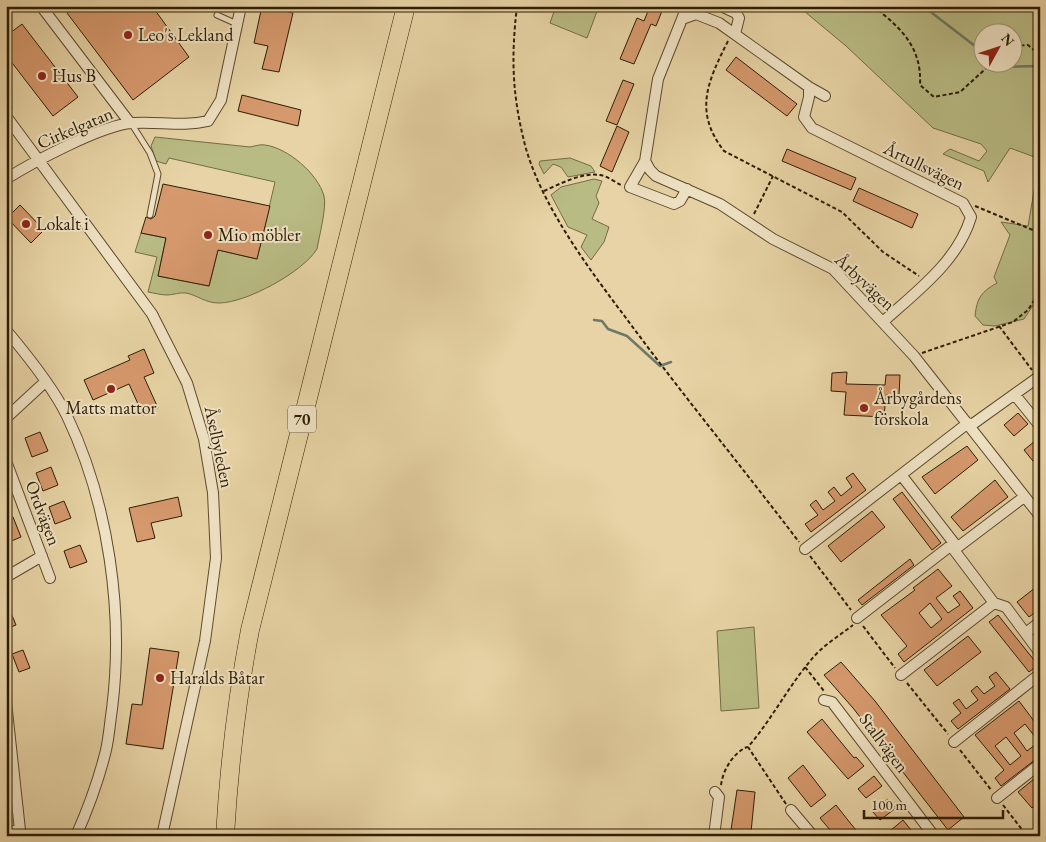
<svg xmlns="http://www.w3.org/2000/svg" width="1046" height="842" viewBox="0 0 1046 842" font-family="'EB Garamond',serif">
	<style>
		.green { fill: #b9bb84; stroke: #736c44; fill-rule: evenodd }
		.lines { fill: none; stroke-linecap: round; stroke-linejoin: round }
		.stream { stroke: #6d7968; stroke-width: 2.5 }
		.building { fill: #d6996d; stroke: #2d1d04; fill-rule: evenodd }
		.lane-casing { stroke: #5c4a2c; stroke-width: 7 }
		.street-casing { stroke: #5c4a2c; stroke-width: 12 }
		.highway-casing { stroke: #2d1d04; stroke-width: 19 }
		.path { stroke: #2d1d04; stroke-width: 2; stroke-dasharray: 4 2.5; stroke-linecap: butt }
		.lane { stroke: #efe2c4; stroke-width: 5 }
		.street { stroke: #efe2c4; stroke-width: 10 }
		.highway { stroke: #e7d3a5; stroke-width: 18 }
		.poi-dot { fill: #8f2418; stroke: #efe2c4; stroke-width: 2 }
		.labels { text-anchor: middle; stroke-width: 4; stroke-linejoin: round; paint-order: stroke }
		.shield { fill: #efe2c4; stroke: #67583e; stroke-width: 1 }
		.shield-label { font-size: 16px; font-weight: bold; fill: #2d1d04 }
		.poi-label { font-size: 18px; fill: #2d1d04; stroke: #efe2c4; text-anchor: start }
		.street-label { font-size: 18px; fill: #2d1d04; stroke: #efe2c4 }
	</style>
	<rect width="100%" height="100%" fill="#e7d3a5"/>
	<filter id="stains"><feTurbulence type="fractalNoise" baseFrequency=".004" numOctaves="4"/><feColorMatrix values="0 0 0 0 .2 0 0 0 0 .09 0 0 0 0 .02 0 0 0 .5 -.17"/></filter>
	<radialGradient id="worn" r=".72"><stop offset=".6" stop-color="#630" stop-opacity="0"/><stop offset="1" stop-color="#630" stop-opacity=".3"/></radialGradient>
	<path class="green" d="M556,6H599L587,38L550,23Z
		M798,6H1040V159L1010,148L988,182L984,171L943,154L950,149L979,161L987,151L981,144L933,128L846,46ZM984,32H1014V62H984Z
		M155,137L250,147C255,146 261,144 265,145C288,148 318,174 324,196C327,207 319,237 317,249C303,272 246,303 219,303C205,303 197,295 186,293C180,292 173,295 167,295C161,295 154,293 148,292L157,257L135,252L141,233L166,238L158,276L209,286L218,250L257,259L275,182L169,158L166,164L156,161L151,146Z
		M570,158L591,166L595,172L568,177L561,167L553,164L544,174L539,164L540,161Z
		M1040,177V295L1024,319L995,326L983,325L975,316C977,298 981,292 997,283L994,277L1010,235L1001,222L1028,226L1035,185Z
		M594,179L602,181L596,196L599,203L592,219L609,227L604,242L591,260L581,247L587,235L568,227L551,195L561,187Z
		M754,627L759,708L721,711L717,631Z"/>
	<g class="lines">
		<path class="stream" d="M923,6L984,53
			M995,62L1000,67L1040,66
			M594,320L602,321L608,329L627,336L660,366L671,362"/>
	</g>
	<path class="building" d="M76,6H152L189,57L133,100L67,13Z
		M262,6L293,13L279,72L262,69L268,46L254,43Z
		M650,6H664L656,26L651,24L634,64L620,59L637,18L644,21Z
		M22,24L78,97L53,116L6,55V36Z
		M736,57L797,104L787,116L726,70Z
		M623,80L634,84L617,125L606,121Z
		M242,95L301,110L298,126L238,111Z
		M617,126L629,132L612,172L600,166Z
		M787,149L856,178L851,190L782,161Z
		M163,184L270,206L257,259L218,250L209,286L158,276L166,238L141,233L146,217L151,219L155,216Z
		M859,188L918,214L912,228L853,201Z
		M20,205L44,230L31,243L7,218Z
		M144,349L154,373L144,377L158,408L143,415L129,384L93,400L84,380L130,360L128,356Z
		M847,372L846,384L885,385L886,375H900L899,395H886L884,417L844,415L846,392L831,391L832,373Z
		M1018,413L1028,424L1014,436L1004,425Z
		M40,432L48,451L32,457L25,438Z
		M1040,437V456L1033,461L1024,450Z
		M967,446L978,460L935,494L922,477Z
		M51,467L58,485L43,491L36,473Z
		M853,473L866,490L811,532L805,524L818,515L810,505L816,500L823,510L835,501L828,492L834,487L841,496L852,487L846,478Z
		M995,480L1008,497L963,531L951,517Z
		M902,492L941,543L932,550L893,499Z
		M178,497L182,516L151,523L155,538L137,542L129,508Z
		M64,501L71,518L55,524L49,507Z
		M872,511L885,527L841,562L828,546Z
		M13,517L21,537L9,542L6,534V519Z
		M80,545L87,562L70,568L64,551Z
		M910,559L914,565L862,605L858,600Z
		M938,569L952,586L936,598L948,613L960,605L953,596L960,591L973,608L904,662L898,654L907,646L881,615L915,590L913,588ZM930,603L942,619L931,628L919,613Z
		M1040,584V609L1029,617L1017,602Z
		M6,601L16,625L6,629Z
		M998,615L1038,665L1029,672L989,622Z
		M968,636L981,652L937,686L924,670Z
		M150,648L179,652L163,749L126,744L132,704L142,705Z
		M23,650L30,668L19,672L12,654Z
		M841,662L875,701L964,817L948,830L853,708L824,675Z
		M996,672L1010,689L958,729L951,721L961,713L953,703L959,699L966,709L978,700L971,691L977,686L984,694L995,686L989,677Z
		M1019,701L1040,729V756L1001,786L995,778L1004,770L975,735ZM1025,724L1039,742L1027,751L1014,733ZM1006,737L1021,756L1010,765L995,746Z
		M822,719L854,758L856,757L864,766L848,779L807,732Z
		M803,765L826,795L811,807L788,778Z
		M1040,774V801L1032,808L1018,792Z
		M874,776L882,786L866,798L858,789Z
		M737,790L755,792L751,832L731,830Z
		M888,799L896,808L880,820L872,811Z
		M836,805L851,824L861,836H835L820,818Z
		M903,820L911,830L903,836H884Z"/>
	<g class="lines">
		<g class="lane-casing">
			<path id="lane" d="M217,15L237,24
				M131,123L150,153L158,174L150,215"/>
		</g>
		<g class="street-casing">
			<path id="street" d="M41,6L130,123
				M721,6L736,13L739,18L735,34
				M682,19L687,6
				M809,87L825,96
				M6,116L152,314L187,383L204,439L213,493L216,558L205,641L162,836
				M645,161L630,187L674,204L680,201L687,189
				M6,179C33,162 102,125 132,123C158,121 183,127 208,121L221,100L241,6
				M884,321C917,291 958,261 971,217L963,203L812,128L804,117L809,97V87L719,23L696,14L682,19L658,79L645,161L650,170L656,176L720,204L773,239L833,269L914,356L1040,516
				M6,330C27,355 53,387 67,416C109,504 124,613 112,709C110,722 109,737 106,750C99,779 88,809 76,836
				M1015,395L1040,426
				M6,418L45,382
				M970,426L1040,376
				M6,461L50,578
				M805,549L968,423
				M6,577L42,556
				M994,603L954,550L1024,497
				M857,618L954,543L902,476
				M1026,633L1040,622
				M901,675L994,603L1006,607L1040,653
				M824,700L832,702L934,836
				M6,702L20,830L6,832
				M954,742L1040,674
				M997,798L1040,764
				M791,810L813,836
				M714,836L719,797L715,792"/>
		</g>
		<g class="highway-casing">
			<path id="highway" d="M225,836C229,766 237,698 250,630L406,6"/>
		</g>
		<path class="path" d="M517,6C511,58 512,94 525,145C541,205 589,269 626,318C682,394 742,467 799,542
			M873,6C901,28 922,47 920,85L934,97L960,92L993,62
			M728,41C708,81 693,111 724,151L842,212L883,252L919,276
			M1014,46L1028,45L1040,55
			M1040,64V84
			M6,100L12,108
			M544,191C560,184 582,172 600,175C607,176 615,182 621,185
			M975,206L1040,233
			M754,214L773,176
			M999,326L1032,370
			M922,353L1013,322L1028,310L1040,291
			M810,556L851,610
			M863,626L895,668
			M805,667L824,691
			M907,683L948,734
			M960,750L992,791
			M721,785C723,770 733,753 747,747
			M786,804L748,747C772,719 788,687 811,660C822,646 839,636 853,625
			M1003,805L1027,836"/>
		<use href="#lane" class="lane"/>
		<use href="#street" class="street"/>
		<use href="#highway" class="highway"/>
	</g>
	<g class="poi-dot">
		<circle cx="128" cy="35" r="5"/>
		<circle cx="42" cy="76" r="5"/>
		<circle cx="26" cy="224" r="5"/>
		<circle cx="208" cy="235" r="5"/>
		<circle cx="111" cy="389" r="5"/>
		<circle cx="864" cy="408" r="5"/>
		<circle cx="160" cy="678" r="5"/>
	</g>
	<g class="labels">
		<rect class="shield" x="288" y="405.5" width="28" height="27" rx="4"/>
		<g class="shield-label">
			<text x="302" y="425">70</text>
		</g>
		<g class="poi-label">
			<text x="138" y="41">Leo's Lekland</text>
			<text x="52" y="82">Hus B</text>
			<text x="36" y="230">Lokalt i</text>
			<text x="218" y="241">Mio möbler</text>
			<text x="874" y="404">Årbygårdens<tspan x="874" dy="21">förskola</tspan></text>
			<text x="111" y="414" text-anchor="middle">Matts mattor</text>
			<text x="170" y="684">Haralds Båtar</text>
		</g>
		<g class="street-label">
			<text transform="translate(75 128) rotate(-23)" y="6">Cirkelgatan</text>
			<text transform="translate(924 166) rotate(26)" y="6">Årtullsvägen</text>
			<text transform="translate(865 282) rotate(43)" y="6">Årbyvägen</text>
			<text transform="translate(219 447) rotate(78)" y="6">Åselbyleden</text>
			<text transform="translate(43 513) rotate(69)" y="6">Ordvägen</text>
			<text transform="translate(884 743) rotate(53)" y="6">Stallvägen</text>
		</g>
	</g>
	<rect width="1046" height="842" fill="none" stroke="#e7d3a5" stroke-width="25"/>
	<rect x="8" y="8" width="1031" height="827" fill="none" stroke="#2d1d04" stroke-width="2.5"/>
	<rect x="12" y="12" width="1021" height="817" fill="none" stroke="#2d1d04"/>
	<g transform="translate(998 48) rotate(50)"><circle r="24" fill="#efe2c4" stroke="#a19377"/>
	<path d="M0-4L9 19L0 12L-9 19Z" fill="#8f2418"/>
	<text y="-8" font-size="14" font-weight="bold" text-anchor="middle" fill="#2d1d04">N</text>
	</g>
	<path d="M864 810v8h139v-8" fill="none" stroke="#2d1d04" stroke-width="2.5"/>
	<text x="871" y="810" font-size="15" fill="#2d1d04" stroke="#efe2c4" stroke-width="4" paint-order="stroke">100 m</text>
	<rect width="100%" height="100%" filter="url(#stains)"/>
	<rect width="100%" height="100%" fill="url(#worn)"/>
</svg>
